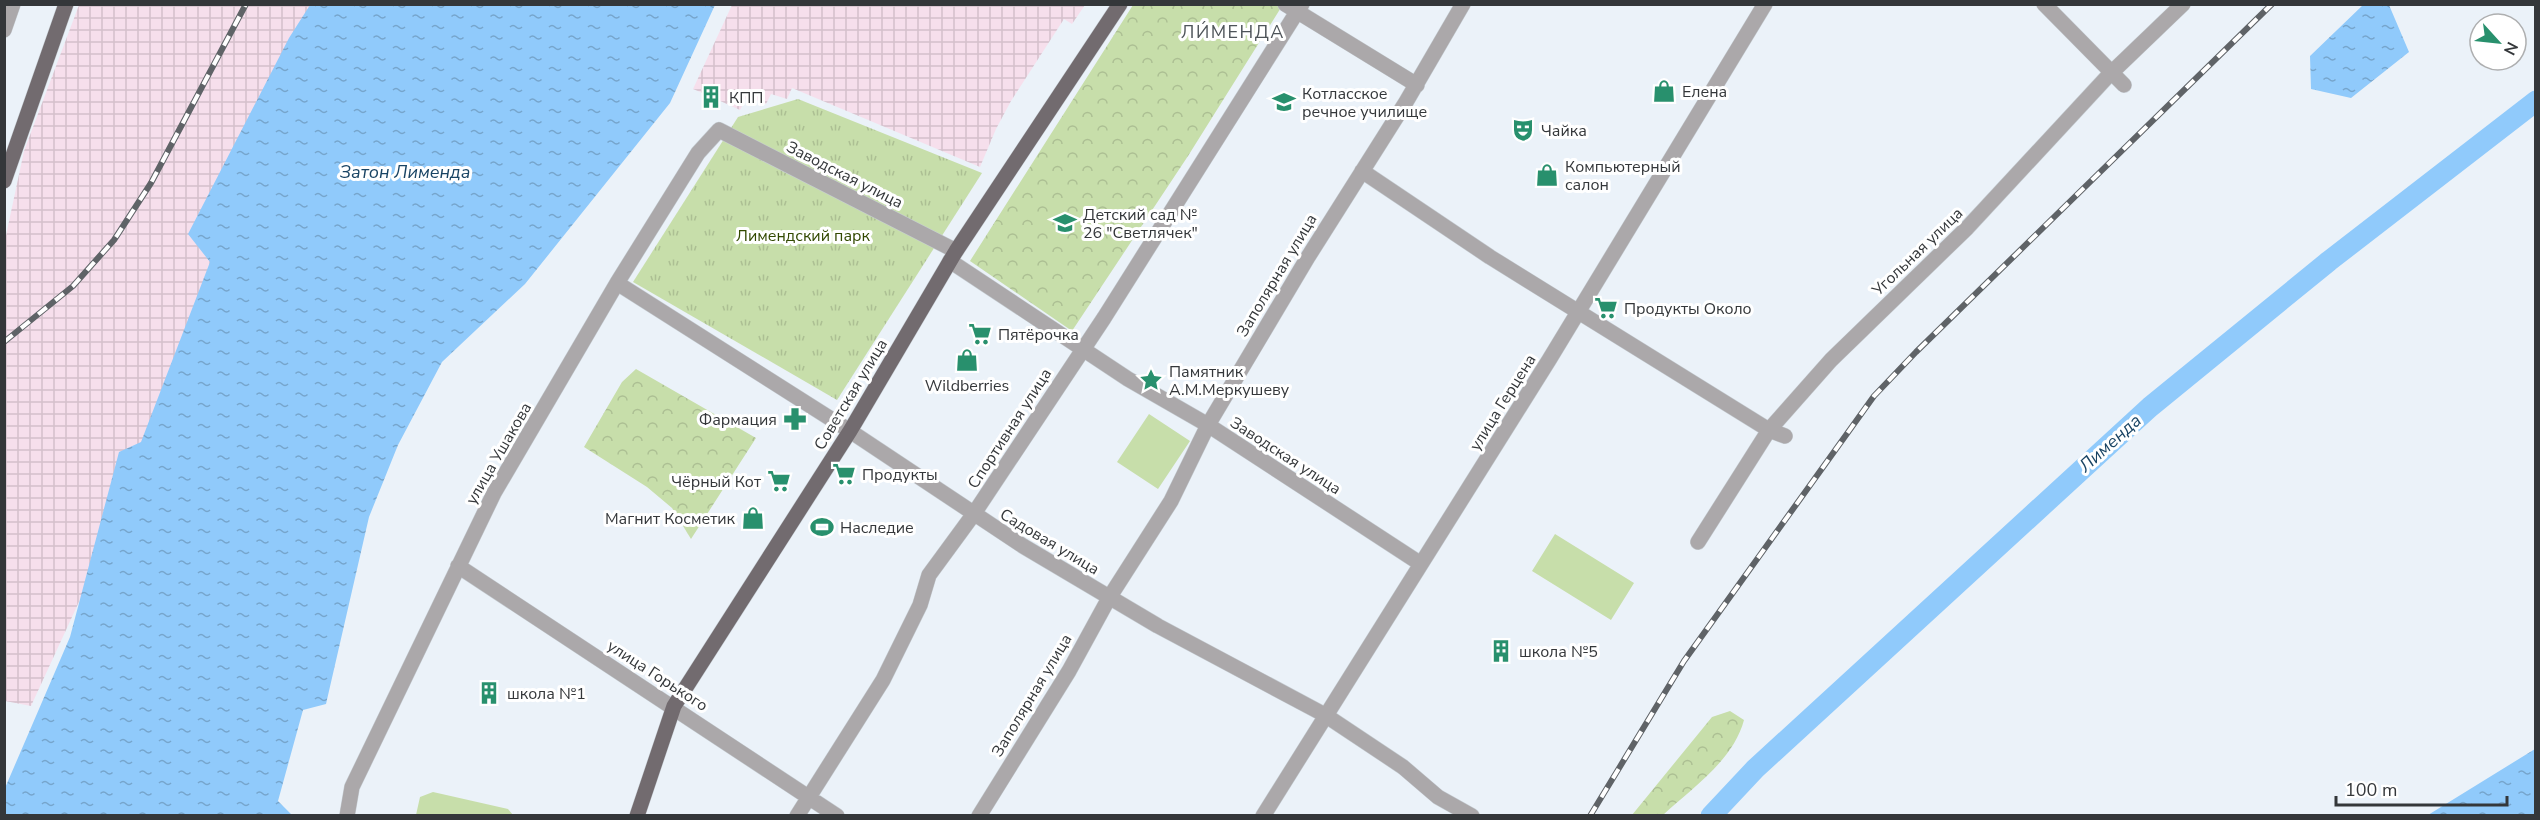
<svg xmlns="http://www.w3.org/2000/svg" width="2540" height="820" viewBox="0 0 2540 820" font-family="'Nunito Sans',sans-serif">
	<style>
		.industrial { fill: url(#industrial-grid) }
		.forest { fill: url(#forest-crowns) }
		.park { fill: url(#park-tufts) }
		.pitch { fill: #c7deaa }
		.water { fill: url(#water-ripples) }
		.lines { fill: none; stroke-linecap: round; stroke-linejoin: round }
		.river { stroke: #90cafb; stroke-width: 21 }
		.minor-casing { stroke: #c6cdd3; stroke-width: 16 }
		.major-casing { stroke: #c6cdd3; stroke-width: 16 }
		.minor { stroke: #aba8aa; stroke-width: 15 }
		.major { stroke: #726b6f; stroke-width: 15 }
		.rail-casing { stroke: #5f6367; stroke-width: 6 }
		.rail { stroke: #fff; stroke-width: 4; stroke-dasharray: 11; stroke-linecap: butt }
		.labels { text-anchor: middle; stroke-width: 6; stroke-linejoin: round; paint-order: stroke }
		.poi-label { font-size: 16px; fill: #34373a; stroke: #fff; text-anchor: start }
		.street-label { font-size: 16px; fill: #34373a; stroke: #fff }
		.park-label { font-size: 16px; fill: #324900; stroke: #fff }
		.neighbourhood-label { font-size: 18px; letter-spacing: 1.5px; fill: #4e5459; stroke: #fff }
		.water-label { font-size: 18px; font-style: italic; fill: #194464; stroke: #fff }
	</style>
	<defs>
		<pattern id="industrial-grid" width="8" height="8" patternUnits="userSpaceOnUse" patternTransform="scale(1.5)"><rect width="8" height="8" fill="#f6dfec"/><path d="M0 4h8M4 0v8" fill="none" stroke="#d4c0cb"/></pattern>
		<pattern id="forest-crowns" width="20" height="18" patternUnits="userSpaceOnUse" patternTransform="scale(1.5)"><rect width="20" height="18" fill="#c7deaa"/><path d="M2 6a3 3 0 1 1 6 0M12 15a3 3 0 1 1 6 0" fill="none" stroke="#acbf93"/></pattern>
		<pattern id="park-tufts" width="24" height="20" patternUnits="userSpaceOnUse" patternTransform="scale(1.5)"><rect width="24" height="20" fill="#c7deaa"/><path d="M3 7l-1-3M5 7V3M7 7l1-3M15 17l-1-3M17 17v-4M19 17l1-3" fill="none" stroke="#acbf93"/></pattern>
		<pattern id="water-ripples" width="26" height="14" patternUnits="userSpaceOnUse" patternTransform="scale(1.5)"><rect width="26" height="14" fill="#90cafb"/><path d="M2 4q2-2 4 0t4 0M15 11q2-2 4 0t4 0" fill="none" stroke="#76a5cc"/></pattern>
	</defs>
	<rect width="100%" height="100%" fill="#ebf2f9"/>
	<path class="industrial" d="M79,5H354L31,706L5,701V240L24,151Z
		M732,5V4L1085,5L1072,24L1064,19L1011,101L996,129L980,167L792,88L787,99L771,94L766,104L747,96L740,110L718,100L715,105L703,99L705,94L693,89Z"/>
	<path class="forest" d="M1280,4L1282,6L1188,156L1072,331L970,261L1133,5Z
		M636,369L756,438L691,539L672,508L647,487L584,447L622,382Z
		M1730,711L1744,720C1733,761 1692,788 1663,815H1632L1712,717Z"/>
	<path class="park" d="M798,99L982,173L837,400L633,282L738,117Z"/>
	<path class="pitch" d="M1149,414L1190,441L1158,489L1117,462Z
		M1555,534L1634,583L1611,620L1532,571Z
		M433,792L508,809L513,815H416L420,797Z"/>
	<path class="water" d="M310,5H715L670,103L525,284L442,362L398,445L369,517L326,704L303,710L278,801L292,815H5V788L70,637L119,452L141,442L210,262L188,234L289,38Z
		M2363,5H2389L2409,52L2351,98L2311,89L2310,56Z
		M2535,749V815H2428Z"/>
	<g class="lines">
		<path class="river" d="M1711,816L1755,769L2150,407L2329,261L2536,101"/>
		<g class="minor-casing">
			<path id="minor" d="M1285,4L1417,85
				M2044,4L2124,85
				M4,30L13,4
				M1362,171L1490,257L1769,430L1785,436
				M950,261L1128,379L1208,425L1421,564
				M617,283L850,431L1023,546L1158,626L1325,715L1403,767L1438,797L1472,816
				M1698,542L1769,430L1831,360L1967,228L2108,76L2183,4
				M458,566L837,816
				M347,816L352,787L494,493L617,283L698,153L719,130L956,251
				M797,816L883,680L920,605L929,575L973,515L1104,318L1302,4
				M979,816L1069,671L1109,598L1171,501L1208,425L1308,257L1406,102L1463,4
				M1263,816L1549,360L1765,4"/>
		</g>
		<g class="major-casing">
			<path id="major" d="M4,181L66,4
				M637,816L674,706L850,431L956,251L1120,4"/>
		</g>
		<use href="#minor" class="minor"/>
		<use href="#major" class="major"/>
		<g class="rail-casing">
			<path id="rail" d="M4,342L73,286L114,240L151,183L246,4
				M1590,816L1684,661L1874,396L1916,352L2272,4"/>
		</g>
		<use href="#rail" class="rail"/>
	</g>
	<defs>
		<g id="shop-bare" transform="scale(1.8)"><path d="M-5-2.5h2.3a2.7 3.5 0 0 1 5.4 0H5L5.5 6h-11ZM-1.5-2.5h3a1.5 2.3 0 0 0-3 0Z" fill="#28906d" stroke="#fff" stroke-width="2.5" paint-order="stroke"/></g>
		<g id="building-bare" transform="scale(1.8)"><path d="M-4-6H4V6H1V3H-1V6H-4ZM-2.5-4.3h1.7v1.8h-1.7ZM.8-4.3h1.7v1.8H.8ZM-2.5-1h1.7V.8h-1.7ZM.8-1h1.7V.8H.8Z" fill="#28906d" stroke="#fff" stroke-width="2.5" paint-order="stroke"/></g>
		<g id="university-bare" transform="scale(1.8)"><path d="M0-5L7-2L0 1L-7-2ZM-4 1L0 2.5L4 1V4Q0 6-4 4Z" fill="#28906d" stroke="#fff" stroke-width="2.5" paint-order="stroke"/></g>
		<g id="theatre-bare" transform="scale(1.8)"><path d="M-5-5.5Q0-4 5-5.5V0Q5 5 0 6Q-5 5-5 0ZM-3.3-2.5H-1v1.5H-3.3ZM1-2.5H3.3v1.5H1ZM-2.8 1Q0 5.5 2.8 1Z" fill="#28906d" stroke="#fff" stroke-width="2.5" paint-order="stroke"/></g>
		<g id="school-bare" transform="scale(1.8)"><path d="M0-5L7-2L0 1L-7-2ZM-4 1L0 2.5L4 1V4Q0 6-4 4Z" fill="#28906d" stroke="#fff" stroke-width="2.5" paint-order="stroke"/></g>
		<g id="supermarket-bare" transform="scale(1.8)"><path d="M-6-5.5h2.5l.6 2H6L4.5 2H-2.5L-4.4-4H-6ZM-1.5 3.2a1.3 1.3 0 1 0 .1 0ZM3 3.2a1.3 1.3 0 1 0 .1 0Z" fill="#28906d" stroke="#fff" stroke-width="2.5" paint-order="stroke"/></g>
		<g id="sight-bare" transform="scale(1.8)"><path d="M0-6L1.8-2.2L6-1.7L2.9 1.2L3.7 5.4L0 3.3L-3.7 5.4L-2.9 1.2L-6-1.7L-1.8-2.2Z" fill="#28906d" stroke="#fff" stroke-width="2.5" paint-order="stroke"/></g>
		<g id="pharmacy-bare" transform="scale(1.8)"><path d="M-2-6h4v4h4v4h-4v4h-4v-4h-4v-4h4Z" fill="#28906d" stroke="#fff" stroke-width="2.5" paint-order="stroke"/></g>
		<g id="stadium-bare" transform="scale(1.8)"><path d="M0-5a6.5 5 0 1 0 0 10a6.5 5 0 1 0 0-10ZM-3.5-1.8h7v3.6h-7Z" fill="#28906d" stroke="#fff" stroke-width="2.5" paint-order="stroke"/></g>
	</defs>
	<g fill-rule="evenodd">
		<use href="#shop-bare" x="1664" y="91"/>
		<use href="#building-bare" x="711" y="97"/>
		<use href="#university-bare" x="1284" y="102"/>
		<use href="#theatre-bare" x="1523" y="130"/>
		<use href="#shop-bare" x="1547" y="175"/>
		<use href="#school-bare" x="1065" y="223"/>
		<use href="#supermarket-bare" x="1606" y="308"/>
		<use href="#supermarket-bare" x="980" y="334"/>
		<use href="#shop-bare" x="967" y="360"/>
		<use href="#sight-bare" x="1151" y="380"/>
		<use href="#pharmacy-bare" x="795" y="419"/>
		<use href="#supermarket-bare" x="844" y="474"/>
		<use href="#supermarket-bare" x="779" y="481"/>
		<use href="#shop-bare" x="753" y="518"/>
		<use href="#stadium-bare" x="822" y="527"/>
		<use href="#building-bare" x="1501" y="651"/>
		<use href="#building-bare" x="489" y="693"/>
	</g>
	<g class="labels">
		<g class="poi-label">
			<text x="1682" y="97">Елена</text>
			<text x="1302" y="99">Котласское<tspan x="1302" dy="18">речное училище</tspan></text>
			<text x="729" y="103">КПП</text>
			<text x="1541" y="136">Чайка</text>
			<text x="1565" y="172">Компьютерный<tspan x="1565" dy="18">салон</tspan></text>
			<text x="1083" y="220">Детский сад №<tspan x="1083" dy="18">26 "Светлячек"</tspan></text>
			<text x="1624" y="314">Продукты Около</text>
			<text x="998" y="340">Пятёрочка</text>
			<text x="1169" y="377">Памятник<tspan x="1169" dy="18">А.М.Меркушеву</tspan></text>
			<text x="967" y="391" text-anchor="middle">Wildberries</text>
			<text x="777" y="425" text-anchor="end">Фармация</text>
			<text x="862" y="480">Продукты</text>
			<text x="761" y="487" text-anchor="end">Чёрный Кот</text>
			<text x="735" y="524" text-anchor="end">Магнит Косметик</text>
			<text x="840" y="533">Наследие</text>
			<text x="1519" y="657">школа №5</text>
			<text x="507" y="699">школа №1</text>
		</g>
		<g class="street-label">
			<text transform="translate(845 174) rotate(27)" y="6">Заводская улица</text>
			<text transform="translate(1917 251) rotate(-44)" y="6">Угольная улица</text>
			<text transform="translate(1276 275) rotate(-59)" y="6">Заполярная улица</text>
			<text transform="translate(850 394) rotate(-59)" y="6">Советская улица</text>
			<text transform="translate(1502 402) rotate(-58)" y="6">улица Герцена</text>
			<text transform="translate(1009 428) rotate(-57)" y="6">Спортивная улица</text>
			<text transform="translate(498 453) rotate(-60)" y="6">улица Ушакова</text>
			<text transform="translate(1286 455) rotate(33)" y="6">Заводская улица</text>
			<text transform="translate(1050 541) rotate(31)" y="6">Садовая улица</text>
			<text transform="translate(658 675) rotate(33)" y="6">улица Горького</text>
			<text transform="translate(1031 695) rotate(-59)" y="6">Заполярная улица</text>
		</g>
		<g class="park-label">
			<text x="803" y="241">Лимендский парк</text>
		</g>
		<g class="neighbourhood-label">
			<text x="1233" y="38">ЛИ́МЕНДА</text>
		</g>
		<g class="water-label">
			<text x="405" y="178">Затон Лименда</text>
			<text transform="translate(2110 443) rotate(-42)" y="6">Лименда</text>
		</g>
	</g>
	<rect width="2540" height="820" fill="none" stroke="#34373a" stroke-width="12"/>
	<g transform="translate(2498 42) rotate(117)"><circle r="28" fill="#ffffff" stroke="#aeafb0" stroke-width="1.5"/>
	<path d="M0-4.5L10 22L0 15L-10 22Z" fill="#28906d"/>
	<text y="-9" font-size="16" font-weight="bold" text-anchor="middle" fill="#34373a">N</text>
	</g>
	<path d="M2336 796v9h171v-9" fill="none" stroke="#34373a" stroke-width="3"/>
	<text x="2345" y="796" font-size="18" fill="#34373a" stroke="#ffffff" stroke-width="4.5" paint-order="stroke">100 m</text>
</svg>
